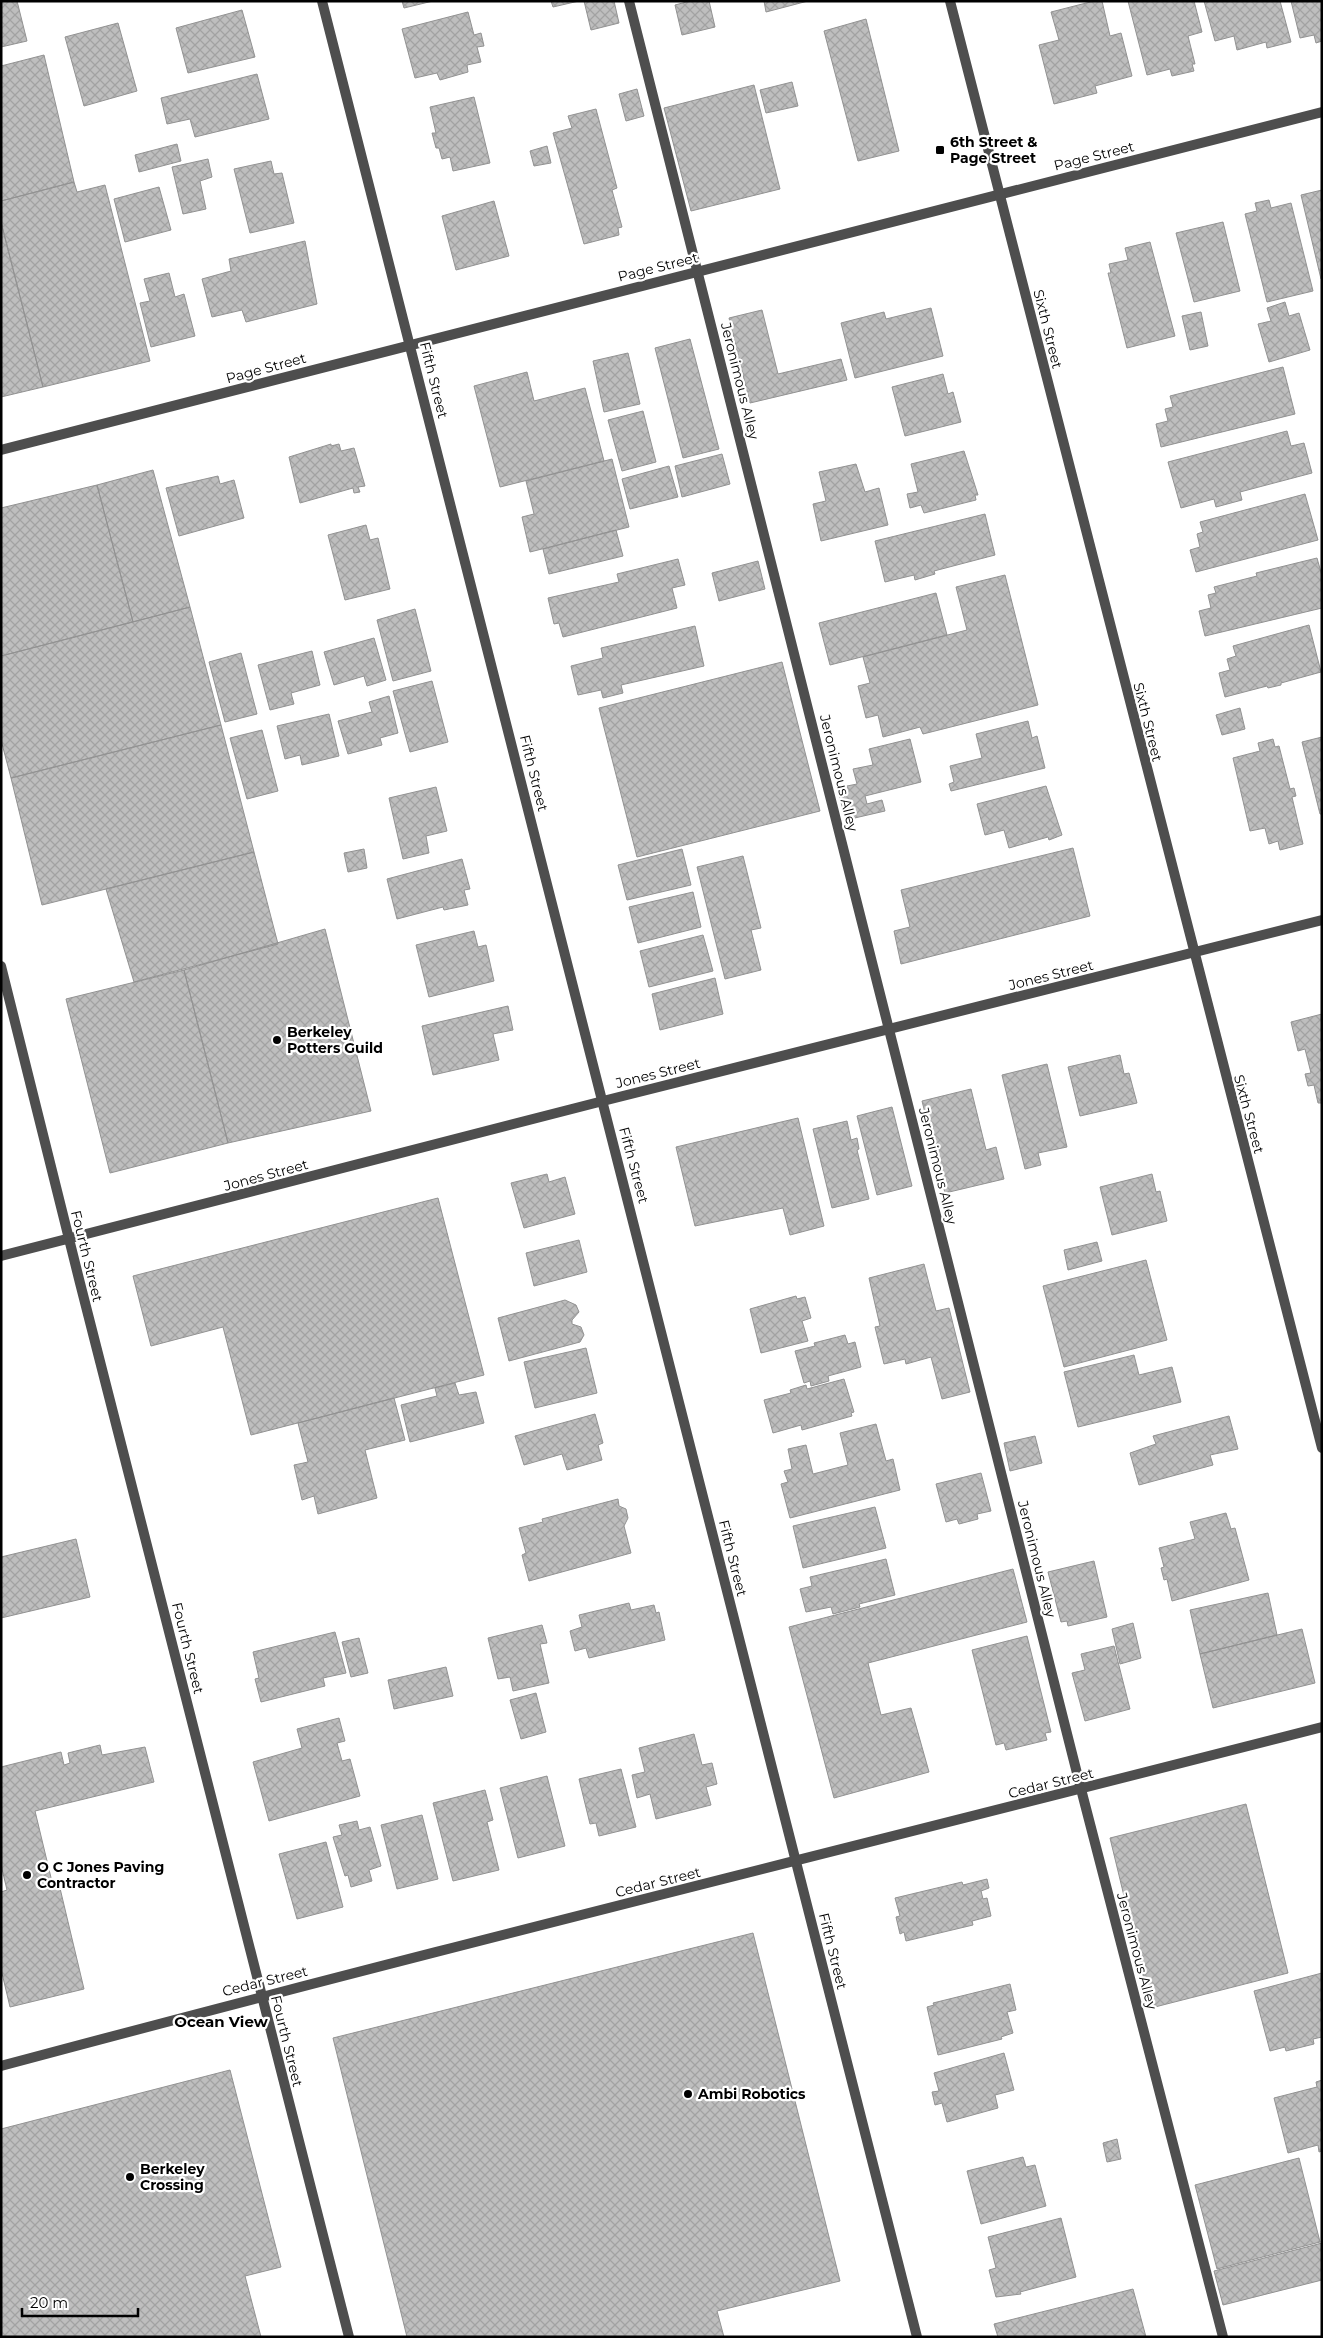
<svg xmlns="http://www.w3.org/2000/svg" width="1323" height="2338" viewBox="0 0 1323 2338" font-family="Montserrat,sans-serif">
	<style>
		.building { fill: url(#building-cross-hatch); stroke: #929292 }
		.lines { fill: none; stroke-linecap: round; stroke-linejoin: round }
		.service { stroke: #4e4e4e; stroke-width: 10 }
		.minor { stroke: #4e4e4e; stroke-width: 10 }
		.tertiary { stroke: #4e4e4e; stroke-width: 10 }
		.poi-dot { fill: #000; stroke: #fff; stroke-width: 2 }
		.labels { text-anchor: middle; stroke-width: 4.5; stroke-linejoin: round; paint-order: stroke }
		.poi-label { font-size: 14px; font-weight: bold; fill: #000; stroke: #fff; text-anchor: start }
		.street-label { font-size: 14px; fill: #000; stroke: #fff }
		.neighbourhood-label { font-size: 15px; font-weight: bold; fill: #000; stroke: #fff }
	</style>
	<defs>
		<pattern id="building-cross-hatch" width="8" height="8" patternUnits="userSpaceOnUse" patternTransform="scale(1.25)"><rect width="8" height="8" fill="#bebebe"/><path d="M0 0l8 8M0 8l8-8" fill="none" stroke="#a2a2a2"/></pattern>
	</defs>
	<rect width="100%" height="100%" fill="#fff"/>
	<path class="building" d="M1,1H17L27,41L1,47Z
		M402,1H433L404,8Z
		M551,1H579L553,7Z
		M584,1H614L619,23L591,30Z
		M690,1H709L715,27L682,35L675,5Z
		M764,1H808L766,12Z
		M1094,1H1102L1110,36L1121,33L1132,76L1095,86L1097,93L1054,104L1039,45L1059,40L1051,12Z
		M1128,1H1194L1202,32L1188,36L1195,64H1192L1194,71L1172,76L1170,69L1147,75Z
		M1204,1H1280L1291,42L1267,48L1266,42L1237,50L1234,36L1215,41Z
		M1291,1H1322V41L1316,43L1314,35L1300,38Z
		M242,10L255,57L188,73L176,28Z
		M468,12L474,35L481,33L484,46L477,47L481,62L467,65L468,72L440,80L437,73L415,78L402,29Z
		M866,19L899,151L858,161L824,31Z
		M118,23L137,91L84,106L65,37Z
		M44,55L74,182L1,201V66Z
		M257,74L269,119L195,137L190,119L167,124L161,98Z
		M792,82L798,106L766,113L760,90Z
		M754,85L780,189L691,211L664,108Z
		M637,89L644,116L626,121L619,94Z
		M474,97L490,163L453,171L450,157L442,159L439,148H436L432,133H436L430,107Z
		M596,109L617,188L612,190L622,227L618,228L619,235L584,244L553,133L572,128L568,116Z
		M177,144L181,161L139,172L135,155Z
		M547,146L551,163L534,166L530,151Z
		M208,159L212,177L200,181L206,209L183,214L172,167Z
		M271,161L274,174L282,173L294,223L250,233L234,169Z
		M74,182L77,192L105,185L150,361L43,387L1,222V201Z
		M159,187L171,230L125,242L114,199Z
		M1322,190V278L1321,279L1301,195Z
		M1269,200L1271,208L1291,203L1313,291L1267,302L1245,214L1257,211L1255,203Z
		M494,201L509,256L456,270L442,216Z
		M1,222L43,387L1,397Z
		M1223,222L1240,291L1194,302L1176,233Z
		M305,241L317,304L246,322L242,310L212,317L202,279L231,271L229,259Z
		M1150,242L1175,336L1127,348L1108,273H1111L1109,264L1128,260L1125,248Z
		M169,273L175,297L184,294L195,336L151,347L140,303L150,301L144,279Z
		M1285,302L1289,316L1299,313L1310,350L1269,362L1258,324L1271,321L1267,308Z
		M931,308L943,356L855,378L841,323L884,312L886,319Z
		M762,310L778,374L841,359L847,380L750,403L729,318Z
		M1201,312L1208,346L1190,350L1182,316Z
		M690,339L719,449L683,458L655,348Z
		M628,353L640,404L604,412L593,361Z
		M1283,367L1295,414L1161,447L1156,424L1168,421L1165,409L1173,407L1170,396Z
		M527,372L534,401L585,388L604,461L500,487L474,386Z
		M943,374L948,394L953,392L961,422L905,436L892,387Z
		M643,411L656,462L622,471L608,420Z
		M1287,431L1291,446L1304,443L1312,473L1240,492L1242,500L1216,507L1214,499L1181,508L1168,462Z
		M331,444V446L339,444L341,451L354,448L365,486L358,487L360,492L354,493L353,488L300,503L289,457Z
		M964,451L978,495H975L976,500L924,513L921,505L910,508L907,494L918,492L911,464Z
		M722,454L730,484L682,497L675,466Z
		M612,459L629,527L530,552L522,517L534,514L526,481Z
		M856,464L865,492L879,488L888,525L821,541L813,504L826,501L819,472Z
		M669,466L678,497L630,509L622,479Z
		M153,470L190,607L133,622L97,485Z
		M218,476L220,484L234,480L244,518L179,536L166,488Z
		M97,485L133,622L1,656V508Z
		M1305,494L1318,540L1196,572L1190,550L1200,547L1197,534L1203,532L1200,522Z
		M985,514L995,555L934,571L935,574L915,580L914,575L885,582L875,541Z
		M366,525L370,540L378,538L390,589L345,600L328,535Z
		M616,530L623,556L549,574L543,549Z
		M1317,558L1322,576V608L1205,636L1199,611L1211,608L1208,595L1216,593L1214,587L1257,576L1256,573Z
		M678,559L685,585L672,588L677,608L563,637L559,623L554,624L548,598L619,582L617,574Z
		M758,561L765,589L719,601L712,573Z
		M1005,575L1038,705L923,734L920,727L883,737L878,715L866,718L858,686L870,683L863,657L967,630L956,587Z
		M936,593L947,635L830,665L819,623Z
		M190,607L221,725L11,778L1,740V656Z
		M415,609L431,671L393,681L377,620Z
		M1309,625L1321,672L1281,683V685L1268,688L1267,686L1225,697L1219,673L1230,670L1227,659L1236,656L1233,646Z
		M695,626L704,666L621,685L623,693L603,698L601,690L578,695L571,666L603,658L601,648Z
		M374,638L386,680L367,686L364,676L334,685L324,652Z
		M312,651L320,685L291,693L294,704L270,710L258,665Z
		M241,653L257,714L225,722L209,662Z
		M782,662L820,811L637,857L599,708Z
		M432,681L448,742L410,752L393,691Z
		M389,696L398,733L380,738L382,745L348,754L338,721L372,712L369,702Z
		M1240,708L1245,729L1222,735L1216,715Z
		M329,714L339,756L302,765L300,755L285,759L277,726Z
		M1028,721L1032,738L1037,736L1045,768L951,791L949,784L954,782L950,766L982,758L976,734Z
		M221,725L254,852L42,905L11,778Z
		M262,730L278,791L247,799L230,738Z
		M1322,737V814H1320L1302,742Z
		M910,739L921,782L865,796L867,804L882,800L885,811L846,820L837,788L857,784L853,769L873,765L869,749Z
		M1273,739L1275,747L1279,746L1290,789L1294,788L1296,796L1292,797L1303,844L1280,850L1278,841L1269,844L1265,828L1250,831L1233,758L1260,751L1258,743Z
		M1046,786L1062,835L1049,840L1048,837L1009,848L1004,830L985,835L977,804Z
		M436,787L447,831L426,836L429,853L403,859L389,798Z
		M1073,848L1090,916L901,964L894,931L910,927L901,890Z
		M364,849L367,868L348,872L344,853Z
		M682,849L691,885L627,900L618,865Z
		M254,852L278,944L134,982L106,889Z
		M743,856L761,928L751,930L761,970L725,979L697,867Z
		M462,859L470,889L464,890L468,905L444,910L443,907L397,919L387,879Z
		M693,892L701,927L638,943L629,907Z
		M325,929L371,1111L228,1143L184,970Z
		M474,931L478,947L486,945L494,981L429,997L416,945Z
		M703,935L713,971L649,987L640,951Z
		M184,970L228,1143L110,1173L66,999Z
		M715,978L723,1014L660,1030L652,994Z
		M508,1006L513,1030L493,1034L499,1060L433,1075L422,1026Z
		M1322,1014V1103H1318L1314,1085L1308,1086L1305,1074L1311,1073L1305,1049L1298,1051L1291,1022Z
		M1120,1055L1124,1074L1129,1073L1137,1103L1080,1116L1068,1067Z
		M1047,1064L1067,1147L1038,1153L1041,1165L1025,1169L1002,1075Z
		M971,1089L986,1150L996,1147L1004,1179L945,1193L922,1101Z
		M892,1107L912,1186L877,1195L857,1116Z
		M798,1118L824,1226L790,1235L783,1208L695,1226L676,1147Z
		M847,1121L851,1140L857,1138L859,1149L857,1150L869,1199L832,1208L813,1129Z
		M547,1174L549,1182L565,1177L575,1214L524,1228L511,1183Z
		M1152,1174L1156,1192L1160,1191L1167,1221L1112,1235L1100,1187Z
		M438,1198L484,1375L251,1435L223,1327L151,1346L133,1276Z
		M579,1240L587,1272L534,1286L526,1253Z
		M1097,1242L1102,1261L1068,1270L1064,1250Z
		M1146,1260L1167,1340L1064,1367L1043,1286Z
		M924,1264L936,1311L949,1308L970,1392L942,1399L931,1357L906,1364L905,1359L884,1364L875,1327L880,1326L869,1278Z
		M796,1296L797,1299L805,1297L811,1318L802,1321L808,1341L761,1353L750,1309Z
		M565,1300L576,1305L579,1312L572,1320V1324L581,1327L584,1335L580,1342L509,1361L498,1318Z
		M845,1335L848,1344L855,1342L861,1367L828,1376L829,1381L811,1386L810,1381L804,1383L795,1351L815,1346L814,1343Z
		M586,1348L597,1393L535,1408L524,1362Z
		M1134,1355L1139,1375L1172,1367L1181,1402L1078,1427L1064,1372Z
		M844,1379L854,1412L851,1413L852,1416L802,1430L801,1425L773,1433L764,1400L791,1393L790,1390L806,1385L807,1389Z
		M455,1383L459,1395L476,1392L484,1423L410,1442L401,1405L437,1396L435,1388Z
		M394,1398L405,1440L365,1450L377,1498L318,1514L314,1496L302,1500L294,1465L308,1462L298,1423Z
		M595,1414L603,1443L598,1445L602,1460L567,1470L562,1454L524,1465L515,1436Z
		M1229,1416L1238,1449L1210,1455L1213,1465L1139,1485L1130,1453L1156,1444L1153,1436Z
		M876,1424L886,1461L893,1459L900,1490L790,1518L781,1484L788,1482L784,1471L792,1469L788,1449L806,1445L813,1474L848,1465L840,1433Z
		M1035,1436L1042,1463L1010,1471L1004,1443Z
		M981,1473L991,1511L977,1514L978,1519L959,1524L957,1519L946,1522L936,1484Z
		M618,1499L619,1506L626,1509L628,1518L624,1526L631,1553L529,1581L522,1555L526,1553L519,1528L543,1522L542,1519Z
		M875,1507L886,1548L803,1568L793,1526Z
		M1226,1513L1231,1529L1235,1528L1249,1580L1172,1601L1167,1579L1164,1580L1161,1568L1164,1567L1159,1548L1195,1539L1190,1522Z
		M76,1539L90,1597L1,1618V1557Z
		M886,1559L895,1595L859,1604L860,1607L833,1614L831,1607L806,1612L800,1589L812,1586L810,1577Z
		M1094,1561L1107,1617L1068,1626L1067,1621L1061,1622L1048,1572Z
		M1013,1569L1027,1622L868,1663L881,1715L911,1708L929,1772L834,1798L789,1627Z
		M1268,1593L1277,1635L1200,1654L1190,1610Z
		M629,1603L631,1610L654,1605L656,1613L659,1612L665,1640L589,1658L586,1648L575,1651L570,1631L582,1627L579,1615Z
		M1133,1623L1141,1658L1120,1664L1112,1629Z
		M542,1625L547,1643L540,1644L549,1683L513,1691L510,1677L498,1679L488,1638Z
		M1302,1629L1315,1683L1213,1708L1200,1654Z
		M335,1632L346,1673L323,1678L325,1686L261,1702L255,1679L259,1678L253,1652Z
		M1027,1636L1051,1732L1045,1733L1047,1740L1006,1750L1004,1743L996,1745L972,1650Z
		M359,1638L368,1673L351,1677L342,1642Z
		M1114,1646L1130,1709L1085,1721L1072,1673L1085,1670L1081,1654Z
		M446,1667L453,1696L394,1709L388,1680Z
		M536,1693L546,1732L521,1739L510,1700Z
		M339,1718L345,1741L337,1743L342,1761L350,1759L360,1796L269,1821L253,1762L302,1748L297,1729Z
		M694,1734L702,1765L712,1763L717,1784L706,1787L711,1805L656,1819L650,1794L637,1798L632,1775L645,1772L639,1748Z
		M100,1745L102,1755L145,1747L154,1782L35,1811L53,1886L59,1884L84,1989L10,2007L1,1969V1892L7,1890L1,1865V1767L61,1752L64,1765L70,1763L68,1753Z
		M621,1769L636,1827L599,1836L596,1823L590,1824L579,1779Z
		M547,1776L565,1846L518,1858L500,1788Z
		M485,1790L493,1820L487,1822L499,1870L453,1881L433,1803Z
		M1246,1804L1288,1973L1151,2008L1110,1838Z
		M422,1815L438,1879L397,1889L381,1825Z
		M357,1821L359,1830L370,1827L381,1866L369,1870L372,1881L351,1887L348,1875L345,1876L333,1837L342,1835L339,1825Z
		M326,1842L343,1907L297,1919L279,1854Z
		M987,1879L989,1888L981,1891L983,1899L987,1898L991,1916L972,1921L973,1925L906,1941L904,1932L900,1934L896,1917L900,1916L895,1898L962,1882L963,1885Z
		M753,1933L840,2281L717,2311L724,2337H407L333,2038Z
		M1322,1973V2037L1313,2039L1314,2044L1286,2051L1285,2047L1270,2051L1254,1991Z
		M1010,1984L1016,2010L1007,2012L1013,2033L1001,2037L1002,2039L938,2055L927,2007L934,2005L933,2003Z
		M1004,2053L1014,2090L995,2095L998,2108L947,2122L942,2103L935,2105L932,2092L939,2091L934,2073Z
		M230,2070L281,2267L245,2276L261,2337H1V2129Z
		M1322,2080V2151L1319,2152L1318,2145L1288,2153L1274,2098L1317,2087L1316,2082Z
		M1117,2139L1121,2159L1107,2162L1103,2143Z
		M1023,2157L1026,2167L1035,2165L1046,2206L981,2224L967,2171Z
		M1299,2158L1320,2242L1217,2269L1195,2185Z
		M1061,2218L1076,2277L1020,2292L1021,2294L996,2297L989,2270L996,2268L988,2237Z
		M1322,2243V2280L1223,2305L1214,2271Z
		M1133,2289L1146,2337H998L994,2324Z"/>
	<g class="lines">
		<path class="service" d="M629,1L1081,1789L1223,2337"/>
		<path class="minor" d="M322,1L917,2337
			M1,450L1322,112
			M1,966L80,1283L349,2337
			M1,1256L603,1101L1322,920"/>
		<path class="tertiary" d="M950,1L1322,1448
			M1,2066C440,1948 882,1840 1322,1727"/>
	</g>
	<g class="poi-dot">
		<rect x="935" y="145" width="10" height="10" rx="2.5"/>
		<circle cx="277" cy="1040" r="5"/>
		<circle cx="27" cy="1875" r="5"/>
		<circle cx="688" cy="2094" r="5"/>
		<circle cx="130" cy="2177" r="5"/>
	</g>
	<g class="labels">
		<g class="poi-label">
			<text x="950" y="147">6th Street &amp;<tspan x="950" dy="16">Page Street</tspan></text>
			<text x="287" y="1037">Berkeley<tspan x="287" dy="16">Potters Guild</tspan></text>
			<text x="37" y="1872">O C Jones Paving<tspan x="37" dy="16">Contractor</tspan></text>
			<text x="698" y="2099">Ambi Robotics</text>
			<text x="140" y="2174">Berkeley<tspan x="140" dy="16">Crossing</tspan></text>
		</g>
		<g class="street-label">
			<text transform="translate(1094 156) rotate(-14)" y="5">Page Street</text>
			<text transform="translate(658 267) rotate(-14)" y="5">Page Street</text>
			<text transform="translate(1048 329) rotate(76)" y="5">Sixth Street</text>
			<text transform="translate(266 368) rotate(-15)" y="5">Page Street</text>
			<text transform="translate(434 380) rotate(76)" y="5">Fifth Street</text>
			<text transform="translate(740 381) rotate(76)" y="5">Jeronimous Alley</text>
			<text transform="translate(1148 722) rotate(76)" y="5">Sixth Street</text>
			<text transform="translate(534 773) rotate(76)" y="5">Fifth Street</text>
			<text transform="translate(839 773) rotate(76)" y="5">Jeronimous Alley</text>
			<text transform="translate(1051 975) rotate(-14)" y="5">Jones Street</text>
			<text transform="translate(658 1073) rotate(-14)" y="5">Jones Street</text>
			<text transform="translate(1249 1114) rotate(75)" y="5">Sixth Street</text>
			<text transform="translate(634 1165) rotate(75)" y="5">Fifth Street</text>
			<text transform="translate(938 1166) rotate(76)" y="5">Jeronimous Alley</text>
			<text transform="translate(266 1175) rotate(-15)" y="5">Jones Street</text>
			<text transform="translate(87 1256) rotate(76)" y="5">Fourth Street</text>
			<text transform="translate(733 1558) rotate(76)" y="5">Fifth Street</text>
			<text transform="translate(1037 1559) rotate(76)" y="5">Jeronimous Alley</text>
			<text transform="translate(188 1648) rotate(76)" y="5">Fourth Street</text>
			<text transform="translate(1051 1783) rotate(-14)" y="5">Cedar Street</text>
			<text transform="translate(658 1882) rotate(-14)" y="5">Cedar Street</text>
			<text transform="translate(833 1951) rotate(76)" y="5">Fifth Street</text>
			<text transform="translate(1137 1951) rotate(75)" y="5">Jeronimous Alley</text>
			<text transform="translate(265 1981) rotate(-14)" y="5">Cedar Street</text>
			<text transform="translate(287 2041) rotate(76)" y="5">Fourth Street</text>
		</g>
		<g class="neighbourhood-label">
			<text x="221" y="2027">Ocean View</text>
		</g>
	</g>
	<rect width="1323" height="2338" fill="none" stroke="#000000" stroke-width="5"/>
	<path d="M22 2308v8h116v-8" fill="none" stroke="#000000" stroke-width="2.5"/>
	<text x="30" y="2308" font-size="15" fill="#000000" stroke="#ffffff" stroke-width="4" paint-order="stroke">20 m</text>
</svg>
